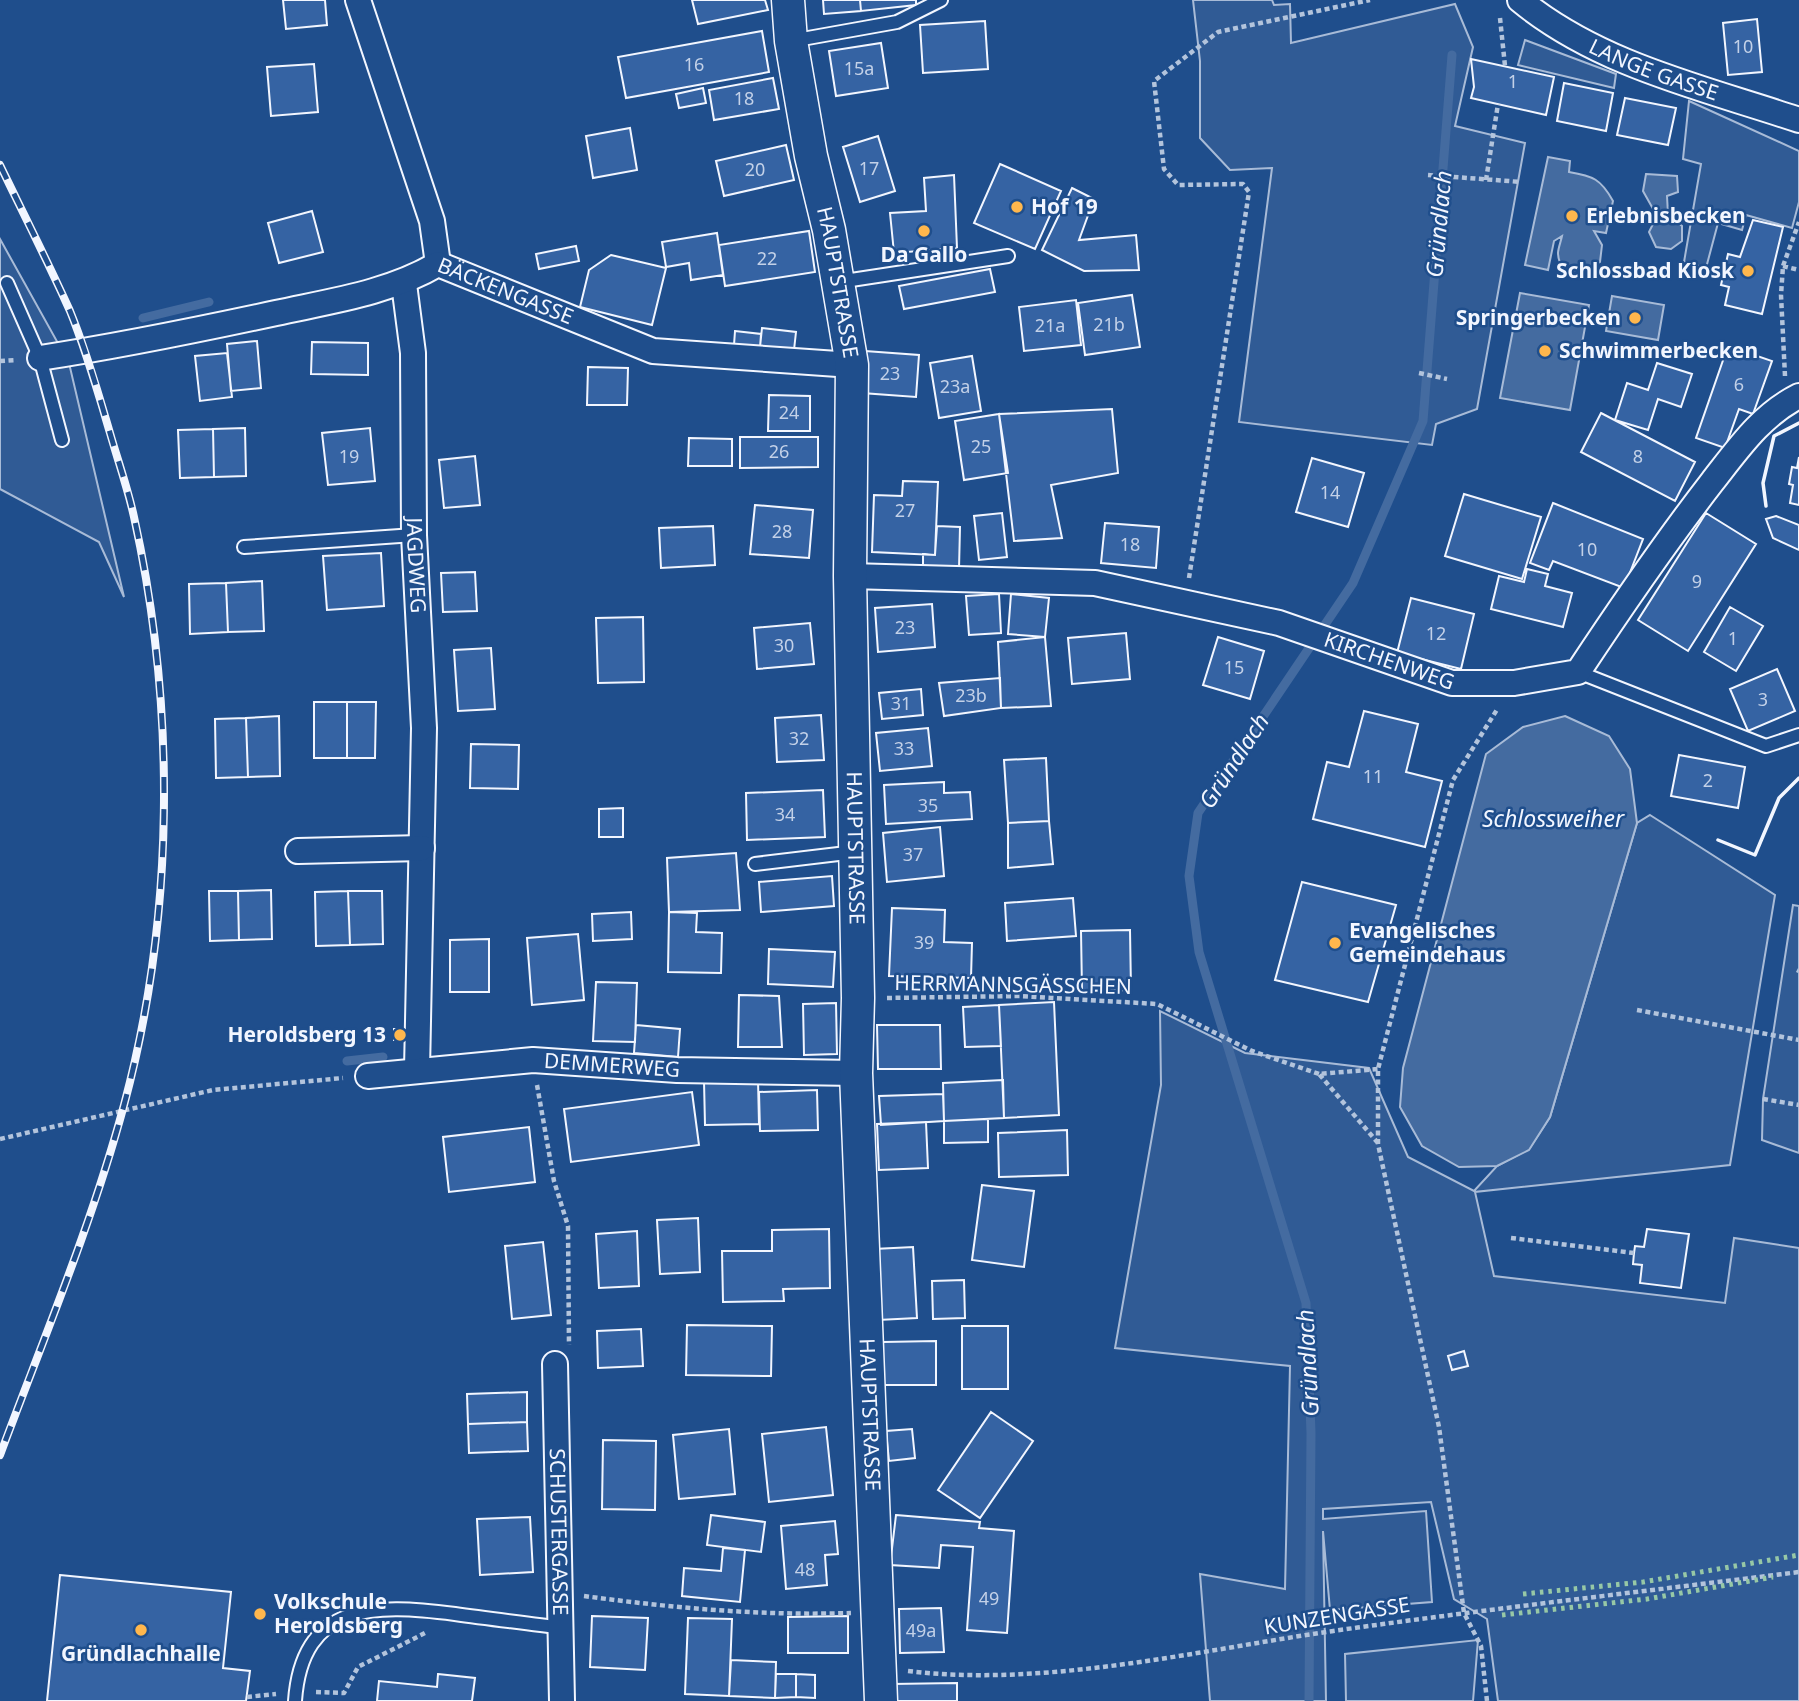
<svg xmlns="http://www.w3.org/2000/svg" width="1799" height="1701" viewBox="0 0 1799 1701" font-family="'Noto Sans',sans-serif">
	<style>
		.built { fill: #305b95; stroke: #a8bbd7; stroke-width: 2 }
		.water { fill: #446ba0; stroke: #a8bbd7; stroke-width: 2 }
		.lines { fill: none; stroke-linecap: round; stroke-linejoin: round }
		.stream { stroke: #446ba0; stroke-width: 9 }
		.building { fill: #3563a3; stroke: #f2f6ff; stroke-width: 2 }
		.service-casing { stroke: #f2f6ff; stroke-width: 16 }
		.minor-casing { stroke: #f2f6ff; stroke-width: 28 }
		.tertiary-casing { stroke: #f2f6ff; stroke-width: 35 }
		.path { stroke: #b3c4dc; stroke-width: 4.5; stroke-dasharray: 5 3.5; stroke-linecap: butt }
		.service { stroke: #1f4e8c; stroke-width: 12 }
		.minor { stroke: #1f4e8c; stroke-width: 24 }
		.tertiary { stroke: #1f4e8c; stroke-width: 32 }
		.rail-casing { stroke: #f2f6ff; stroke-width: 8 }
		.rail { stroke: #1f4e8c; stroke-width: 5; stroke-dasharray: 16; stroke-linecap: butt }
		.hedge { stroke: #97c8a6; stroke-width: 5; stroke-dasharray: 3.5 5; stroke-linecap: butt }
		.wall { stroke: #f2f6ff; stroke-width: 3.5 }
		.poi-dot { fill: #ffb74d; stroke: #1f4e8c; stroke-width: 2.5 }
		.labels { text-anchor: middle; stroke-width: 5; stroke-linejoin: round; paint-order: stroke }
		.number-label { font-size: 18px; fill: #c3d1e8 }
		.street-label { font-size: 21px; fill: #f2f6ff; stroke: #1f4e8c }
		.poi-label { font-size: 21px; font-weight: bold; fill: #f2f6ff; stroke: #1f4e8c; text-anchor: start }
		.water-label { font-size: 23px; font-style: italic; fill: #f2f6ff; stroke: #1f4e8c }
	</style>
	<rect width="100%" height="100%" fill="#1f4e8c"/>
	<path class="built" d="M1193,0H1272L1274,5L1290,4L1291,43L1455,4L1473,47L1455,126L1525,143L1477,409L1436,424L1432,445L1239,422L1272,168L1230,170L1200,138V61Z
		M1525,40L1616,74L1614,88L1518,65Z
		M1689,101L1799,151V202L1792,228L1746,215L1742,230L1718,223L1706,268L1684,262L1701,164L1683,159Z
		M0,239L69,363L124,597L99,542L0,489Z
		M1650,815L1775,895L1730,1165L1475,1192L1494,1276L1725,1303L1734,1238L1799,1248V1701H1498L1487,1619L1454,1599L1431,1502L1323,1509V1519L1426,1511L1432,1602L1330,1610L1323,1531L1326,1701H1210L1200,1574L1285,1589L1290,1366L1115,1348L1161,1085L1160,1011L1245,1053L1369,1068L1408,1157L1474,1191L1497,1166L1529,1149L1550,1117L1637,823Z
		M1793,905L1799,906V1153L1762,1140L1763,1099Z
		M1478,1640L1473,1701H1346L1345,1654Z"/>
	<path class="water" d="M1548,157L1570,161L1569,172C1593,176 1601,179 1613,201L1606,233L1594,231L1602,245L1600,262C1587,270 1559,279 1558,253C1558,249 1561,241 1562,236L1554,241L1548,270L1525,265Z
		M1646,174L1677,176L1678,192L1667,196L1668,214L1682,226V241L1671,249L1656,247L1649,232L1657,216L1643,191Z
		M1520,293L1589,305L1570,410L1500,398Z
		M1612,296L1664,305L1658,340L1606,331Z
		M1565,716L1609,736L1630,769L1637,823L1550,1117L1529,1150L1497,1166L1459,1167L1422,1146L1400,1107L1403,1068L1486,754L1523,727Z"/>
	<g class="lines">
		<path class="stream" d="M143,318L209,302
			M347,1061L383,1057
			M1309,1701L1311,1433L1306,1303L1199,952L1189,876L1198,813L1353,583L1423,421L1452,55"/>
	</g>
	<path class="building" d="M283,0H325L327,25L286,29Z
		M692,0H765L768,10L698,24Z
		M823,0H860L861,11L824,14Z
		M860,0H916V5L861,11Z
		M1757,19L1762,72L1728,75L1723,23Z
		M985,21L988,69L923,73L920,25Z
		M762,31L769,72L626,98L618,57Z
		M881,43L888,88L836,96L829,51Z
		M1471,59L1554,77L1546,115L1471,98L1474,87Z
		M314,64L318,112L271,116L267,67Z
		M773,78L779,109L714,120L709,90Z
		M1564,83L1613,93L1606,131L1557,121Z
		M703,88L706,103L679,108L676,94Z
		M1625,98L1676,108L1668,145L1617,135Z
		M630,128L637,170L593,178L586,136Z
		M878,136L895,191L860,202L843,147Z
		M786,145L794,180L724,196L716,161Z
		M1000,164L1061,191L1035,249L974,223Z
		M954,175L957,248L894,253L890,213L926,211L924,178Z
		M1072,188L1094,199L1079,240L1136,235L1139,270L1084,271L1042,250Z
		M312,211L323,252L279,263L268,223Z
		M1753,220L1783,227L1762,314L1725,305L1729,287L1721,285L1728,254L1740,257Z
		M809,231L815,272L725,286L719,245Z
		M717,233L723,275L691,280L689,263L666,267L662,242Z
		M576,246L579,261L539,269L536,254Z
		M611,255L666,268L652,325L580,307L589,270Z
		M990,269L995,292L904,309L899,286Z
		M1132,295L1140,347L1085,355L1078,303Z
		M1076,300L1081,345L1024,351L1019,307Z
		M762,328L796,332L794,350L760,347Z
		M735,331L761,334L760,348L734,345Z
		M257,341L261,388L231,391L227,344Z
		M312,342L368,343V375L311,374Z
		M1728,346L1772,361L1753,414L1739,409L1725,448L1696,438Z
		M865,351L919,355L916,397L862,393Z
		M227,353L232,397L200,401L195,356Z
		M972,356L981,411L939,418L930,363Z
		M1657,363L1692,374L1681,407L1658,399L1648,430L1615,420L1627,383L1648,390Z
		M588,367L628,368L627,405H587Z
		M769,395L810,396V431H768Z
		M1112,409L1118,473L1051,485L1062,538L1014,541L999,414Z
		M1601,413L1695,462L1675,501L1581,452Z
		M999,414L1008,473L964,480L955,421Z
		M245,428L246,476L214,477L213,429Z
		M370,428L375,481L328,485L322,433Z
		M213,429L214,477L180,478L178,430Z
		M740,437H818V467L740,468Z
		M689,438L732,439V466H688Z
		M475,456L480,505L444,508L439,460Z
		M1799,457V505L1790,503L1793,485L1789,484L1792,467L1797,468Z
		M1312,458L1364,473L1348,527L1296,512Z
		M903,481L938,482L935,555L872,552L874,495L902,496Z
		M1464,494L1541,517L1522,579L1445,556Z
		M1553,503L1643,539L1624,588L1553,561L1549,570L1530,563Z
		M755,505L813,510L809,558L750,554Z
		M1002,513L1007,557L979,560L974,516Z
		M1706,513L1756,544L1688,651L1638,620Z
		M1776,516L1799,525V550L1773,538L1766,519Z
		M1105,523L1159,527L1156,568L1101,563Z
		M713,526L715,565L661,568L659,528Z
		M937,526L960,527L959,569L923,568V554L935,555Z
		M381,553L384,606L327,610L323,556Z
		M1527,569L1548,574L1545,586L1572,593L1563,627L1491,609L1499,576L1524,582Z
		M475,572L477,611L443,612L441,573Z
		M262,581L264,631L228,632L226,583Z
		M226,583L228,632L190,634L189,584Z
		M999,594L1001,633L969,635L966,596Z
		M1011,594L1049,598L1045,637L1008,634Z
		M1411,598L1474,614L1461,669L1397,653Z
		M932,604L935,647L878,652L875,608Z
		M1730,607L1763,626L1736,671L1704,652Z
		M643,617L644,682L598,683L596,618Z
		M810,623L814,664L757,669L754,628Z
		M1126,633L1130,679L1072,684L1068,638Z
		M1045,637L1051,706L1001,708L998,642Z
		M1218,637L1264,651L1250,699L1203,685Z
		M491,648L495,709L458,711L454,650Z
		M1777,669L1795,711L1748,731L1730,689Z
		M1000,678L1001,708L944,716L939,683Z
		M921,689L923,715L882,719L879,693Z
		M314,702H347V758H314Z
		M347,702H376L375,758H347Z
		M1364,711L1418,724L1406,772L1442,781L1425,847L1313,819L1327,762L1349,767Z
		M821,715L824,760L777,762L775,718Z
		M279,716L280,776L248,777L246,718Z
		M246,718L248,777L216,778L215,719Z
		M928,728L932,766L880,771L876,733Z
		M471,744L519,745L518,789L470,788Z
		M1679,755L1745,767L1738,808L1671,796Z
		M1046,758L1049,821L1008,823L1004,760Z
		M944,782V793L970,792L972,819L886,824L884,785Z
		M823,790L825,837L747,840L746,793Z
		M623,808V837H599V809Z
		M1049,821L1053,864L1008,868V823Z
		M940,827L944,876L887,882L883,833Z
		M736,853L740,910L669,912L667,858Z
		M832,876L834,906L761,912L759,882Z
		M1302,882L1396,905L1368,1002L1275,980Z
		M271,890L272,939L239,940L238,891Z
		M209,891H238L239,940L210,941Z
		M348,891L350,945L316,946L315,892Z
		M348,891H382L383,944L350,945Z
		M1073,898L1076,936L1007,941L1005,903Z
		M892,908L945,910L944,942L972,943L971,978L889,976Z
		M631,912L632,939L593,941L592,914Z
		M669,912L697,913L696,932L722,933L721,973L668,972Z
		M1130,930L1131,990L1082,991L1081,931Z
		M578,934L584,1000L532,1005L527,938Z
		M489,939V992H450V940Z
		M769,949L835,952L833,987L768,984Z
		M596,982L637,983L635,1042L593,1041Z
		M739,995L779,996L782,1047H738Z
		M1054,1002L1059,1115L1004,1118L999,1005Z
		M836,1003L837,1054L804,1055L803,1004Z
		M999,1005L1001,1046L965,1047L963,1007Z
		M636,1025L680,1029L678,1057L634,1053Z
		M877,1025H940L941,1069H878Z
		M394,1029H406V1040H394Z
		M758,1080L759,1124L705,1125L704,1081Z
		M1003,1080L1004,1118L944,1121L943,1083Z
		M817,1090L818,1130L760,1131L759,1092Z
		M692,1092L699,1145L571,1162L564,1109Z
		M943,1094L944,1121L881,1125L879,1096Z
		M988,1119V1142L944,1143V1121Z
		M926,1122L928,1168L879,1170L877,1124Z
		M529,1127L535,1182L449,1192L443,1137Z
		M1067,1130L1068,1175L999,1177L998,1133Z
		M982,1185L1034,1191L1024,1267L972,1260Z
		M698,1218L700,1272L660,1274L657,1220Z
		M829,1229L830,1288L783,1289L784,1301L723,1302L722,1251H772V1230Z
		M1647,1229L1689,1234L1681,1288L1640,1283L1642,1265L1633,1264L1634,1253L1635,1246L1644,1247Z
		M637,1231L639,1286L599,1288L596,1234Z
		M543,1242L551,1315L512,1319L505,1246Z
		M913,1247L917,1318L878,1320L874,1249Z
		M964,1280L965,1318L933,1319L932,1281Z
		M687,1325L772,1326L771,1376L686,1375Z
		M962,1326H1008V1389H962Z
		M641,1329L643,1366L598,1368L597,1331Z
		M936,1341V1385H883V1342Z
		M1464,1351L1468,1366L1452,1370L1448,1356Z
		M527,1392V1422L468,1424L467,1394Z
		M991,1412L1033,1441L980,1518L938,1490Z
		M527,1422L528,1451L469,1453L468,1424Z
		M826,1427L833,1495L769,1502L762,1434Z
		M729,1429L735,1494L679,1499L673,1435Z
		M912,1429L915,1458L889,1461L886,1431Z
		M603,1440L656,1441L655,1510L602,1509Z
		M711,1515L765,1522L761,1552L707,1545Z
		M896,1515L980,1522L979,1528L1014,1531L1007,1633L967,1630L973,1547L941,1545L939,1568L890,1565Z
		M530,1517L533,1572L480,1575L477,1519Z
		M835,1521L838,1554L825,1555L827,1585L786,1589L781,1526Z
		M723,1548L745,1550L740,1602L682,1596L684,1568L721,1571Z
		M60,1575L231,1592L223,1668L250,1671L246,1701H47Z
		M941,1608L944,1652L900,1653L899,1609Z
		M592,1616L648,1618L645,1670L590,1667Z
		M848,1616V1653H788V1617Z
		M688,1618L732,1619L729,1696L685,1694Z
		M731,1660L776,1662L775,1698L729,1696Z
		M438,1674L475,1678L472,1701H377L379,1681L437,1687Z
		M776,1674H796V1697L775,1698Z
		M796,1674L815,1675V1698L796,1697Z
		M957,1683V1701H891V1684Z"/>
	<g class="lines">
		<g class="service-casing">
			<path id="service" d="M791,41L897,22L941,0
				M838,282L1008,256
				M7,283L40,358L62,440
				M244,547L414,535
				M1578,672L1766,746L1799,735
				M755,864L855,852
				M295,1701C302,1601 376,1604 455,1614C490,1619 526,1623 562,1628"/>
		</g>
		<g class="minor-casing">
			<g id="minor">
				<path d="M358,0L432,221L438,264"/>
				<path id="s1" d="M1520,0C1599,65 1704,88 1799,120"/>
				<path id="s2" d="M404,284L413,353L414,535L424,728L417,1070"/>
				<path id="s3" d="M40,358C119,346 197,330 276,313C331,301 389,293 438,264L653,351L852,365"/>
				<path id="s4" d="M850,576L1095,583L1279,623L1452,683H1514L1578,672C1621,607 1664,544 1712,482C1738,449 1761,415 1799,396"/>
				<path d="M298,851L422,848"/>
				<path id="s5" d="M368,1076L533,1060L677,1070L856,1073"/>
				<path id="s6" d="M555,1364L562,1701"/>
			</g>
		</g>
		<g class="tertiary-casing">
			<g id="tertiary">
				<path id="s7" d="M788,0L791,41L811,156L829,230L852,365L850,576L858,998L856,1073L881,1701"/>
			</g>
		</g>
		<path class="path" d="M1500,18L1505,66
			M1428,175L1521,182
			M1486,180L1498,104
			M1783,266L1799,270
			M0,361L17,360
			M1419,373L1447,379
			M1785,376L1781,295L1783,266L1799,222
			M1189,578L1249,192L1243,184L1178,185L1164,169L1154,81L1218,32L1370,0
			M1797,970L1799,971
			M887,998L1020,996L1157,1004L1252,1051L1319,1074
			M1637,1010L1799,1040
			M537,1085L554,1181L568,1226L569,1345
			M1763,1099L1799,1105
			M0,1139L213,1090L343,1078
			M1378,1143L1319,1074L1378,1069
			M1511,1238L1634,1253
			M584,1596C673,1608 761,1616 851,1613
			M908,1671C1042,1687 1187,1653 1319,1633C1479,1610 1639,1592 1799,1572
			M316,1692L344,1693L358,1667L427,1632
			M247,1697L276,1694
			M1487,1701L1481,1646L1464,1613L1439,1427L1378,1144V1069L1453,780L1498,708"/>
		<use href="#service" class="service"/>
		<use href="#minor" class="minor"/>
		<use href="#tertiary" class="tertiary"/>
		<g class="rail-casing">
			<path id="rail" d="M0,165C23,213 48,262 70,311C86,350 98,392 110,433C118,461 128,489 134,517C176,707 175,916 124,1105C92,1224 43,1340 0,1455"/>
		</g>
		<use href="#rail" class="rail"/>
		<path class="hedge" d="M1523,1594L1643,1582L1799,1555
			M1502,1615L1647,1599L1773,1577"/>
		<path class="wall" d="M1766,506L1763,483L1774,436L1799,423
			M1718,840L1755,855L1779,798L1799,778"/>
	</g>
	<g class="poi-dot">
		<circle cx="1017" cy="207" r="7"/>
		<circle cx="1572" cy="216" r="7"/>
		<circle cx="924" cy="231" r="7"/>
		<circle cx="1748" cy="271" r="7"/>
		<circle cx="1635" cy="318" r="7"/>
		<circle cx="1545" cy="351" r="7"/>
		<circle cx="1335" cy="943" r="7"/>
		<circle cx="400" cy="1035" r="7"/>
		<circle cx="260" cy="1614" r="7"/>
		<circle cx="141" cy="1630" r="7"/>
	</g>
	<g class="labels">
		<g class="number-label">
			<text x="1743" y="53">10</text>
			<text x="694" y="71">16</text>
			<text x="859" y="75">15a</text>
			<text x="1513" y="88">1</text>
			<text x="744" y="105">18</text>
			<text x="869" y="175">17</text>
			<text x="755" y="176">20</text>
			<text x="767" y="265">22</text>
			<text x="1109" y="331">21b</text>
			<text x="1050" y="332">21a</text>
			<text x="890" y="380">23</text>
			<text x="1739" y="391">6</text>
			<text x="955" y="393">23a</text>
			<text x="789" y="419">24</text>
			<text x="981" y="453">25</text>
			<text x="779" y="458">26</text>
			<text x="349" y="463">19</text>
			<text x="1638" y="463">8</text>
			<text x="1330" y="499">14</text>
			<text x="905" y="517">27</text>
			<text x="782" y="538">28</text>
			<text x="1130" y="551">18</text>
			<text x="1587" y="556">10</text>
			<text x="1697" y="588">9</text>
			<text x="905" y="634">23</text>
			<text x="1436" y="640">12</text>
			<text x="1733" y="645">1</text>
			<text x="784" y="652">30</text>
			<text x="1234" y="674">15</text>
			<text x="971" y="702">23b</text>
			<text x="1763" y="706">3</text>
			<text x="901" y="710">31</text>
			<text x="799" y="745">32</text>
			<text x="904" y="755">33</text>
			<text x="1373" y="783">11</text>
			<text x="1708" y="787">2</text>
			<text x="928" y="812">35</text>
			<text x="785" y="821">34</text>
			<text x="913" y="861">37</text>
			<text x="924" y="949">39</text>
			<text x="805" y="1576">48</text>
			<text x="989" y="1605">49</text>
			<text x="921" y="1637">49a</text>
		</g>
		<g class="street-label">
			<text dy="7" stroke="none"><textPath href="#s1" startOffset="152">LANGE GASSE</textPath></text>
			<text dy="7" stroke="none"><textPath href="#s7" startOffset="287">HAUPTSTRASSE</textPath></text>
			<text dy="7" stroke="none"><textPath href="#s3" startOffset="483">BÄCKENGASSE</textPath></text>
			<text dy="7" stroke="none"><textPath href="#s2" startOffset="282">JAGDWEG</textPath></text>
			<text dy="7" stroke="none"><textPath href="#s4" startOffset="550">KIRCHENWEG</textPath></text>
			<text dy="7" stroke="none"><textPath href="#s7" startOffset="854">HAUPTSTRASSE</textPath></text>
			<text transform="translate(1013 985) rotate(1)" y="7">HERRMANNSGÄSSCHEN</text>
			<text dy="7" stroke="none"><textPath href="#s5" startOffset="245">DEMMERWEG</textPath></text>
			<text dy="7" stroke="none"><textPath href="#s7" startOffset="1421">HAUPTSTRASSE</textPath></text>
			<text dy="7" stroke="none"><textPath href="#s6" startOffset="168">SCHUSTERGASSE</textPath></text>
			<text transform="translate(1337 1616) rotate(-9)" y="7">KUNZENGASSE</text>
		</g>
		<g class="poi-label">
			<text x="1031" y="214">Hof 19</text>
			<text x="1586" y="223">Erlebnisbecken</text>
			<text x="924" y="262" text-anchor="middle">Da Gallo</text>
			<text x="1734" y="278" text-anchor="end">Schlossbad Kiosk</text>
			<text x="1621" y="325" text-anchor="end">Springerbecken</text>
			<text x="1559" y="358">Schwimmerbecken</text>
			<text x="1349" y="938">Evangelisches<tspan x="1349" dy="24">Gemeindehaus</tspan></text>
			<text x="386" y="1042" text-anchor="end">Heroldsberg 13</text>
			<text x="274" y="1609">Volkschule<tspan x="274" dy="24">Heroldsberg</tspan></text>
			<text x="141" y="1661" text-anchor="middle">Gründlachhalle</text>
		</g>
		<g class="water-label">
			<text transform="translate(1439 224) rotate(-85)" y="8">Gründlach</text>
			<text transform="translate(1234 761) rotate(-57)" y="8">Gründlach</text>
			<text x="1553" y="827">Schlossweiher</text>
			<text transform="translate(1308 1363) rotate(-93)" y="8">Gründlach</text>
		</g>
	</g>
</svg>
